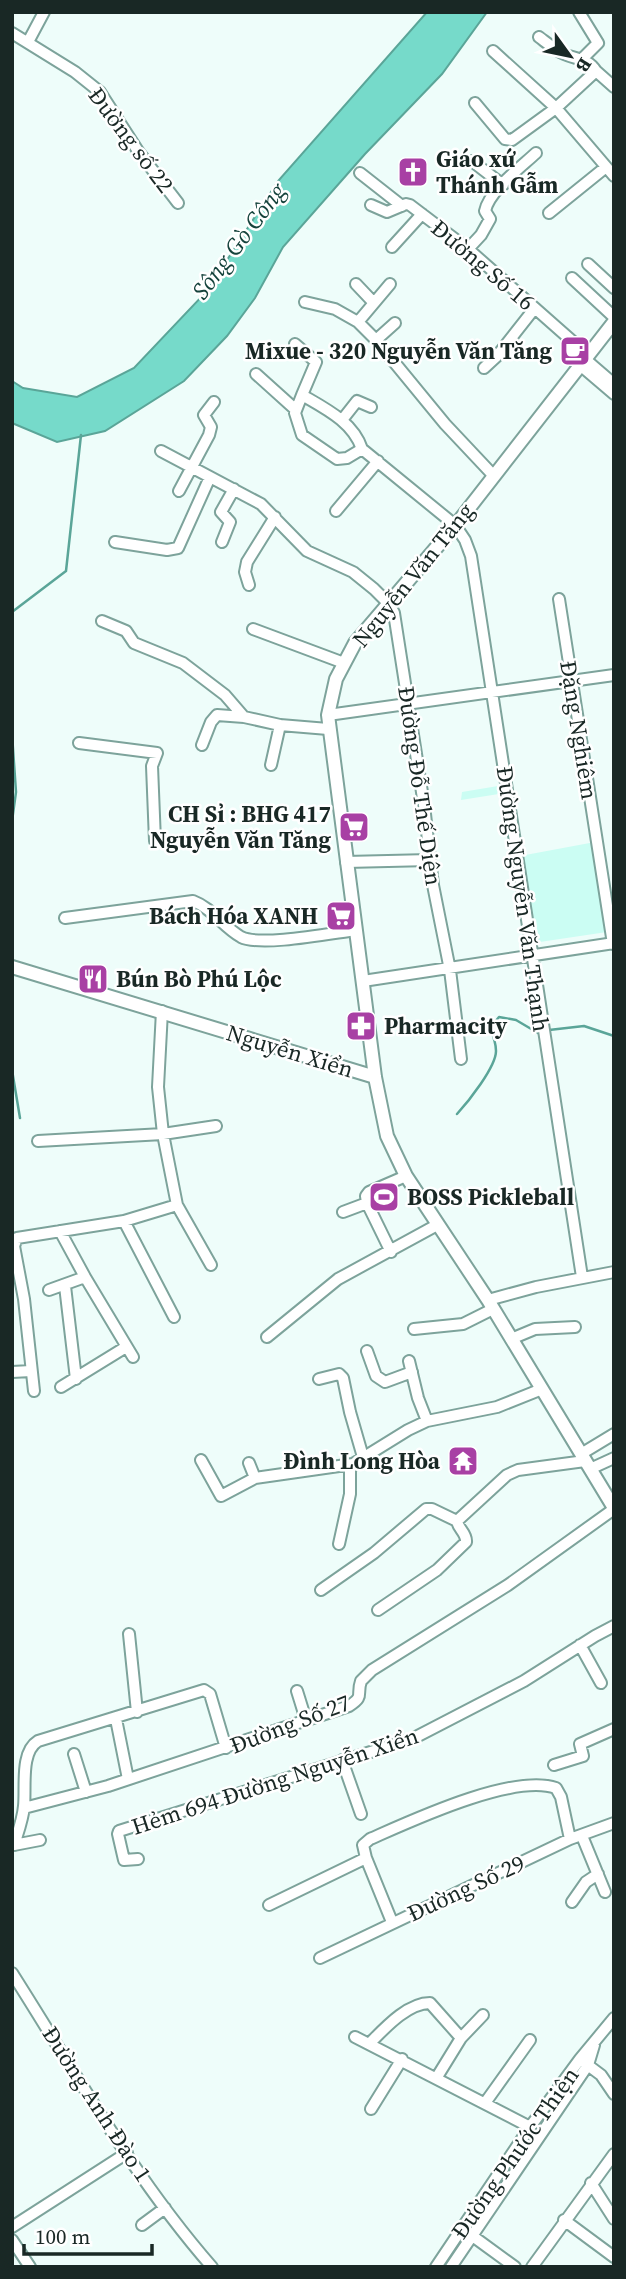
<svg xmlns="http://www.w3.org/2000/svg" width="626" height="2279" viewBox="0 0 626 2279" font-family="'Source Serif 4',serif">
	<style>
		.built { fill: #cbfdf3 }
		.water { fill: #76daca; stroke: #5aa598; stroke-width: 2 }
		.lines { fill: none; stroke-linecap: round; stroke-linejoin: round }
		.stream { stroke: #5aa598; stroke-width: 2.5 }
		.minor-casing { stroke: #7da39b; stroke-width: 14 }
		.major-casing { stroke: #7da39b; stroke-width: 16 }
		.minor { stroke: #fff; stroke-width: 10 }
		.major { stroke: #fff; stroke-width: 12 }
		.labels { text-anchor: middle; stroke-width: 5; stroke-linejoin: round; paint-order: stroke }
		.street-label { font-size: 23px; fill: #192825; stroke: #fff }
		.poi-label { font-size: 23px; font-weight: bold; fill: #192825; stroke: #fff; text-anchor: start }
		.water-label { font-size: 24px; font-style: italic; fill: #15433c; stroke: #fff }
	</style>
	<rect width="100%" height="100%" fill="#eefdfa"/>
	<path class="built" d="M504,785L505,793L461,800L462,792Z
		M595,842L607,932L533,943L520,856Z"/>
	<path class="water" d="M427,12H487L442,74L365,154L283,247L255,298L227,336L184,381L105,431L57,442L12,423V381L23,388L77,397L134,368L207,291L278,181Z"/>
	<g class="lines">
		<path class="stream" d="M12,612L66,571L81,435
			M12,734L16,792L12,821
			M549,1030L584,1026L614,1036
			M12,1070L20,1118
			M457,1114C468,1102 496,1067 496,1051C496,1043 493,1035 490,1028L499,1017L516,1020L538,1033L542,1031"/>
		<g class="minor-casing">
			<path id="minor" d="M579,12L598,43L582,59
				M12,33L75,72L100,92L138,151L178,203
				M28,42L44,12
				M493,51L556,108L614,176
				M596,71L614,87
				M475,103L505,139L512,140L556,108L596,71C588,58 577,60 564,54C555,50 547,43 539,37
				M472,161L503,185
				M360,173L402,206
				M371,205L387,212L406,204L410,205L468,249L588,355
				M549,213L606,167
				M392,247L422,214
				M468,249L481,235L490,219L485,211C489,191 521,167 536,153
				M588,264L614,288
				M572,278L614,317
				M356,284L374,303
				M305,302L335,309L358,322L376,340L445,424L493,475
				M358,322L390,284
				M376,340L395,323
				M295,344L316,362L302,395
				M585,359L614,384
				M580,365L614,394
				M484,368L497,356L534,309
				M256,374L296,410
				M342,420L357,401L371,407
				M362,449C353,422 326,409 302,395L295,413L302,435L337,459L347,458L362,449L455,525L465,540L471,556L582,1277
				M161,451L261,504L307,551L353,572L374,589L389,604L394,613L424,805L433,885L450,970L461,1059
				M179,491L209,435L211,427L204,415L214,402
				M336,511L378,461
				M115,542L167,550L178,548L210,477
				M222,542L230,522L221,512L234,489
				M249,585L245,572L247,562L275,517
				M559,599L613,944
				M102,621L126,631L134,643L183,663L225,695L244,717
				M253,629L344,663
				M328,715L614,675
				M79,743L157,753L152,766L155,841
				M202,745L211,722L217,715L244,717L280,725L328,729
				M271,765L280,725
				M346,862L430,860
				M65,918L193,901C212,908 223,927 241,937C260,947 332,933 356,930
				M363,981L614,943
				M162,1011L158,1087L163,1134L177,1205L211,1265
				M38,1141L163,1134L216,1126
				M367,1203L366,1196L369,1192L406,1176
				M343,1212L367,1203L391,1252
				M124,1221L174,1317
				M60,1231L85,1277L133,1357
				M65,1286L76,1379
				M49,1290L85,1277
				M488,1300L536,1287L614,1272
				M414,1329L463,1324L493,1309
				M267,1337L338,1279L437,1225
				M511,1339L535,1329L575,1327
				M367,1351L376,1376L385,1382L412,1372
				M409,1361L418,1398L427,1421
				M12,1372L31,1371
				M319,1379L339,1374L343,1378L350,1412L363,1457
				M61,1387L126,1347
				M34,1391L24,1299L14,1246L17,1238L124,1221L177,1205
				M581,1454L614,1434
				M201,1460L221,1496L255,1478L353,1464L408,1430L427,1421L497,1407L542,1389
				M249,1463L255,1478
				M590,1469L614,1458
				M339,1544L350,1494V1470L353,1464
				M321,1590L374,1553L426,1509H432L457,1521
				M378,1610L437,1570L466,1542C467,1533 458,1529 457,1521L507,1475L518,1470L585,1461
				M129,1634L137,1712
				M580,1645L601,1683
				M297,1691L306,1720
				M116,1719L128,1779
				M74,1754L86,1792
				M342,1760L361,1814
				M554,1765L583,1756L580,1744L614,1729
				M24,1808L108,1786L349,1706C365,1696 356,1695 361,1681L372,1670L508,1585L614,1509
				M582,1836L605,1892
				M12,1845H14C18,1832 23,1819 24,1806C26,1787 20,1752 38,1741L204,1690L210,1694L226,1748
				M14,1845L40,1840
				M138,1859L124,1860L118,1834L119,1831L412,1739L524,1681L595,1636L614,1626
				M572,1902L586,1882L598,1874
				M269,1905L366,1858
				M392,1922L366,1858L363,1845L370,1839C411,1821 513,1773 556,1788L561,1797L570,1839
				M320,1958L570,1839L614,1823
				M12,1973C75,2072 134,2178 212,2267
				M355,2037L530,2127
				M461,2038L483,2015
				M369,2044C384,2029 407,2003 430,2003L461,2038L437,2077
				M585,2063L601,2075L614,2094
				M485,2103L530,2040
				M371,2109L402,2059
				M591,2183L614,2219
				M564,2220L614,2257
				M142,2225L165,2208
				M12,2227L127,2153
				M467,2232L515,2267
				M12,2240L30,2267
				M436,2267L530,2127L580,2059L614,2018
				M451,2267L588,2065L594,2045
				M532,2267L614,2154"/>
		</g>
		<g class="major-casing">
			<path id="major" d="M614,322L459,521L355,643L336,679L328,715L375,1077L387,1136L406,1176L488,1300L614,1508
				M12,967L375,1077"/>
		</g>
		<use href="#minor" class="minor"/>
		<use href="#major" class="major"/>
	</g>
	<defs>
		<g id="church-square" transform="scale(1.575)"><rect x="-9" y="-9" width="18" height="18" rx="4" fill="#a840a4" stroke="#fff"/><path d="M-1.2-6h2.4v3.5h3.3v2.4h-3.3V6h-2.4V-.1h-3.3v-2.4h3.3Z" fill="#fff"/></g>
		<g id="cafe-square" transform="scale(1.575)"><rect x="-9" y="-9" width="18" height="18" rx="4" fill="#a840a4" stroke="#fff"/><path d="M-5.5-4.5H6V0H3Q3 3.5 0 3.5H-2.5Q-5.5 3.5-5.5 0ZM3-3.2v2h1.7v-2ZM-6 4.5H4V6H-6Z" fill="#fff"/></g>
		<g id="supermarket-square" transform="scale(1.575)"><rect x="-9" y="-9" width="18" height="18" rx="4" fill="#a840a4" stroke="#fff"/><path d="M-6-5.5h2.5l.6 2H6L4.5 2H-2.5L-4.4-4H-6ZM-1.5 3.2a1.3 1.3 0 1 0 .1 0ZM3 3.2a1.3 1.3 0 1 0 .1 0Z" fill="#fff"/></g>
		<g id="restaurant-square" transform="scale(1.575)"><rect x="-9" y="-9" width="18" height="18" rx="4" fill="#a840a4" stroke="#fff"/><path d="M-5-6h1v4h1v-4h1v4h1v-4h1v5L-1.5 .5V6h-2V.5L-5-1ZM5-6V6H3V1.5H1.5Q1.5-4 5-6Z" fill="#fff"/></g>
		<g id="pharmacy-square" transform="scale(1.575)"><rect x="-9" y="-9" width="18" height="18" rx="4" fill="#a840a4" stroke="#fff"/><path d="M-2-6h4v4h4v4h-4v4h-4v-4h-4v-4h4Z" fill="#fff"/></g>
		<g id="stadium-square" transform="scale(1.575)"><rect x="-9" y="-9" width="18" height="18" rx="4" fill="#a840a4" stroke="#fff"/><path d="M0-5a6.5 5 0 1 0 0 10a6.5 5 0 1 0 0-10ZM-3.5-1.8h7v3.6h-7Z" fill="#fff"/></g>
		<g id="temple-square" transform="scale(1.575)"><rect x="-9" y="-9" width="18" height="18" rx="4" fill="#a840a4" stroke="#fff"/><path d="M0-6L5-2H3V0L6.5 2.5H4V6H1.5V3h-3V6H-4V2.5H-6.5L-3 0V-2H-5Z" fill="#fff"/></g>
	</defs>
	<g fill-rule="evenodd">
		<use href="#church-square" x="413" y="172"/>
		<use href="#cafe-square" x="575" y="351"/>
		<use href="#supermarket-square" x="354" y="827"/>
		<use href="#supermarket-square" x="341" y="916"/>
		<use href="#restaurant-square" x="93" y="979"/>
		<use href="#pharmacy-square" x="361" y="1026"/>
		<use href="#stadium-square" x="384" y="1197"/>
		<use href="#temple-square" x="463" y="1461"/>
	</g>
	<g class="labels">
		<g class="street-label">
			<text transform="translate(131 140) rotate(53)" y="8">Đường số 22</text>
			<text transform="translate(483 265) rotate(40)" y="8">Đường Số 16</text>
			<text transform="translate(413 575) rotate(-51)" y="8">Nguyễn Văn Tăng</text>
			<text transform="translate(579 730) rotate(81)" y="8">Đặng Nghiêm</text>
			<text transform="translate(420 786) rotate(82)" y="8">Đường Đỗ Thế Diện</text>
			<text transform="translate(523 899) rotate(82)" y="8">Đường Nguyễn Văn Thạnh</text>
			<text transform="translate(290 1051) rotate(17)" y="8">Nguyễn Xiển</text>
			<text transform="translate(290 1724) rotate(-21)" y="8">Đường Số 27</text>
			<text transform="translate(275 1781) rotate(-18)" y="8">Hẻm 694 Đường Nguyễn Xiển</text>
			<text transform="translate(466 1888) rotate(-25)" y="8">Đường Số 29</text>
			<text transform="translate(97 2104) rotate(57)" y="8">Đường Anh Đào 1</text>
			<text transform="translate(515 2153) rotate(-55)" y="8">Đường Phước Thiện</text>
		</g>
		<g class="poi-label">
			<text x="436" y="167">Giáo xứ<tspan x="436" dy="26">Thánh Gẫm</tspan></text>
			<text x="552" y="359" text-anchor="end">Mixue - 320 Nguyễn Văn Tăng</text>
			<text x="331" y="822" text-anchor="end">CH Sỉ : BHG 417<tspan x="331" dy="26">Nguyễn Văn Tăng</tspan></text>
			<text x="318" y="924" text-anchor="end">Bách Hóa XANH</text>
			<text x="116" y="987">Bún Bò Phú Lộc</text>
			<text x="384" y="1034">Pharmacity</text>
			<text x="407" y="1205">BOSS Pickleball</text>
			<text x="440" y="1469" text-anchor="end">Đình Long Hòa</text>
		</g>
		<g class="water-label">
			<text transform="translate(239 241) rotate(-53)" y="8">Sông Gò Công</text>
		</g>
	</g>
	<rect width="626" height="2279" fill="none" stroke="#192825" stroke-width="28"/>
	<g transform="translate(570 56) rotate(123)" stroke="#ffffff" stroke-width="5" paint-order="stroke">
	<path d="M0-5L12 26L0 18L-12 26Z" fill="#192825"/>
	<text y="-10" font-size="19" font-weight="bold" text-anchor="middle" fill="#192825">B</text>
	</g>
	<path d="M24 2244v10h128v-10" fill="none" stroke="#192825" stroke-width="3.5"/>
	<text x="35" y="2244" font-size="21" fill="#192825" stroke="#ffffff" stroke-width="5" paint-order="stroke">100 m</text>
</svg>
